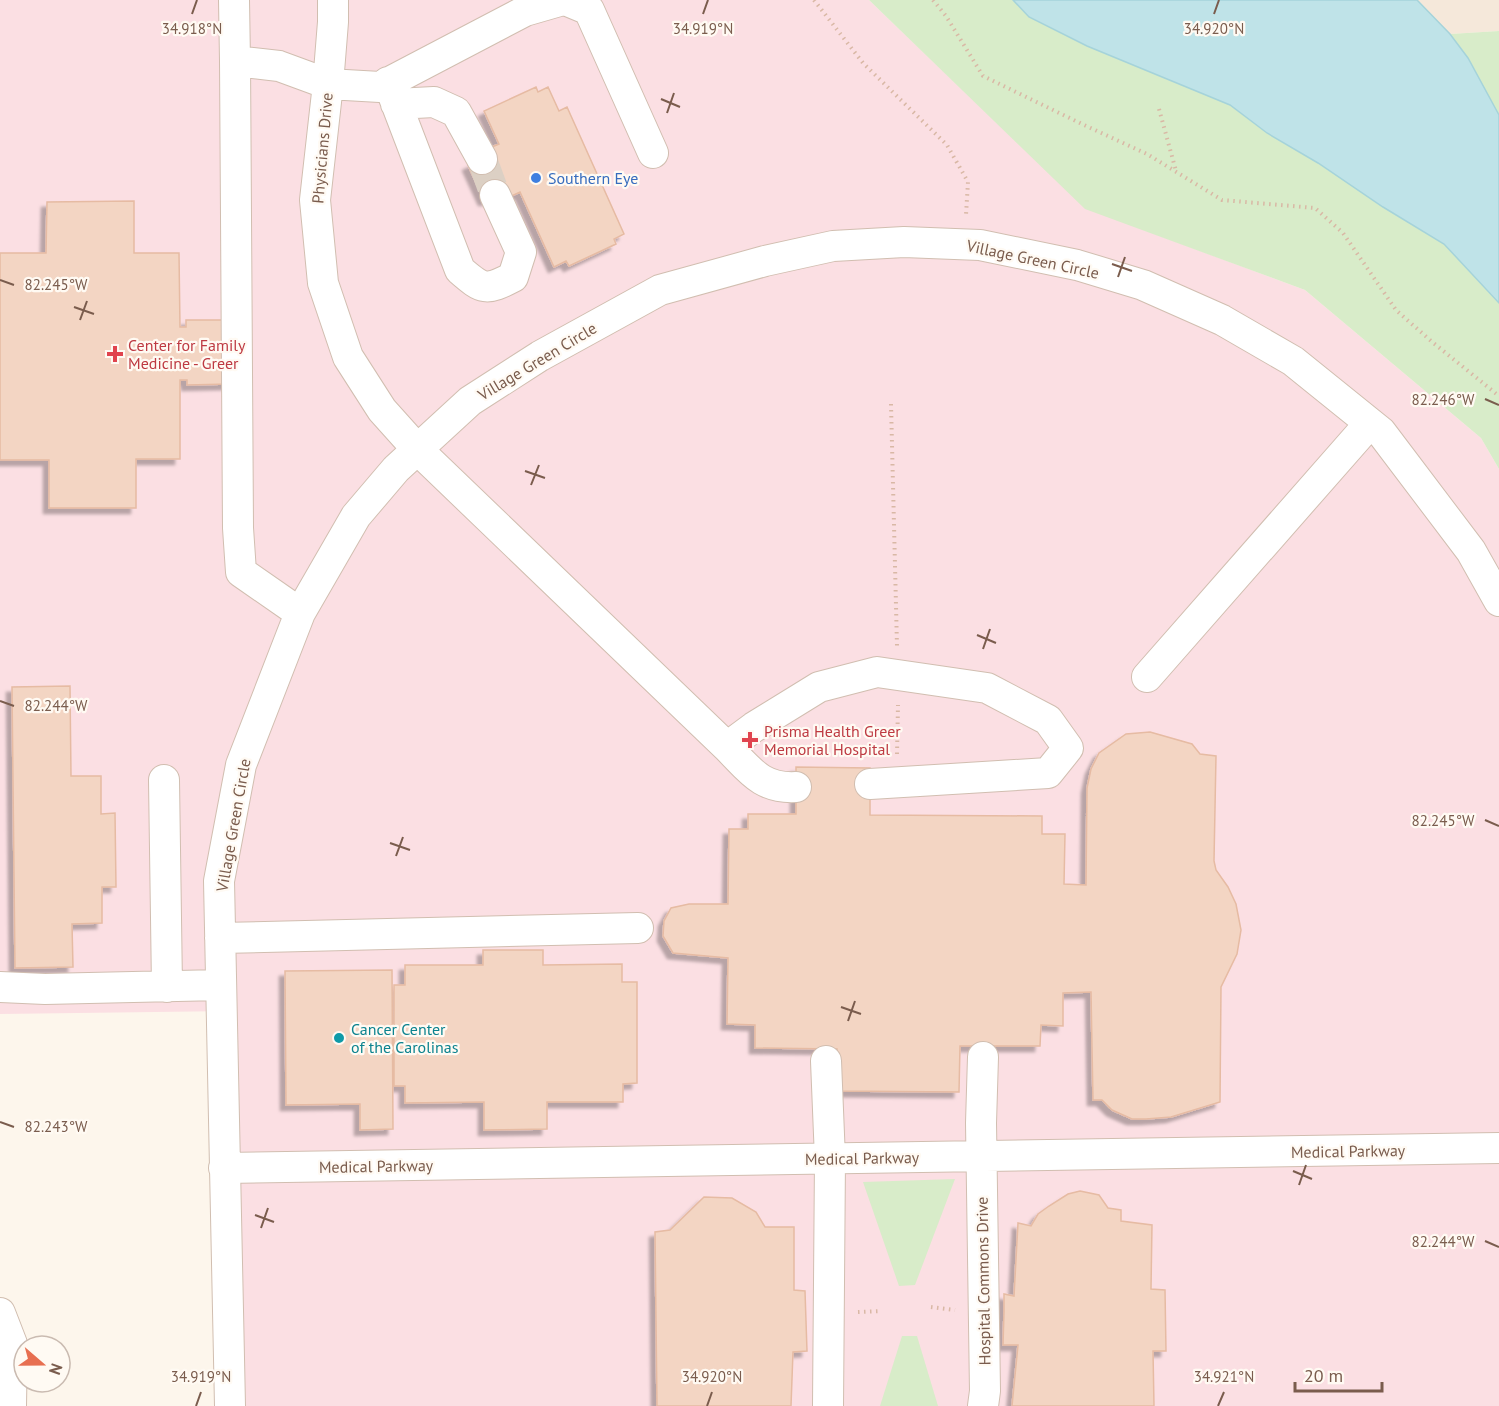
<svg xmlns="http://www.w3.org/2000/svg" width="1499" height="1406" viewBox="0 0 1499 1406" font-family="'PT Sans',sans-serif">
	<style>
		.residential { fill: #f5e8da }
		.medical { fill: #fbdfe3 }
		.green { fill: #d8ecc9 }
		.water { fill: #bfe3e8; stroke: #a5d3da; stroke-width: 1.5 }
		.building { fill: #f3d5c3; stroke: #e6bba3; stroke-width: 1.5; filter: url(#shadow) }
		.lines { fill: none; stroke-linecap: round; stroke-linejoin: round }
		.minor-tunnel { stroke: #dcd0c4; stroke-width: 30; stroke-dasharray: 30 15; stroke-linecap: butt }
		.minor-casing { stroke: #d1beb0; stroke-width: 32 }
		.path { stroke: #d9b8a5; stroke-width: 4; stroke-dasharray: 1.5 4.5; stroke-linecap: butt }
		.minor { stroke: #fff; stroke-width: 30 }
		.ticks { fill: none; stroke: #7a5c4d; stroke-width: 2 }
		.shop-dot { fill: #3f7fe0; stroke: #fffaf3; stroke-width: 2 }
		.health-dot { fill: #e0444e; stroke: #fffaf3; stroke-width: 2 }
		.culture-dot { fill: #0f9aa8; stroke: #fffaf3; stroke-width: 2 }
		.labels { text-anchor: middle; stroke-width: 4.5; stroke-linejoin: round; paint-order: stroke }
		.street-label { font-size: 16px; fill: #7a5c4d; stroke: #fffaf3 }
		.shop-label { font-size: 16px; fill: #366cbe; stroke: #fffaf3; text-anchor: start }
		.health-label { font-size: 16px; fill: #be3a42; stroke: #fffaf3; text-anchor: start }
		.culture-label { font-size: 16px; fill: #0d838f; stroke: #fffaf3; text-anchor: start }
		.ticks-label { font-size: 15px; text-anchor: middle; fill: #7a5c4d; stroke: #fffaf3; stroke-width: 4.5; stroke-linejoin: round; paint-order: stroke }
	</style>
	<defs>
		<filter id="shadow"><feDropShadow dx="-5.5" dy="5.5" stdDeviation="1.5" flood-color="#0004"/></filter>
	</defs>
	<rect width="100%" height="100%" fill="#fdf6ec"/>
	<path class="residential" d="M1417,0H1499V31L1450,34Z"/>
	<path class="medical" d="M0,0H869L1085,208L1305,290L1481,438L1499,469V1406H231L233,1011L0,1014Z"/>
	<path class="green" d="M869,0H1013L1029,17L1230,105L1267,133L1318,163L1383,207L1444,244L1499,303V469L1481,438L1305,290L1085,209Z
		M1499,31V115L1468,58L1450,34Z
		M955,1179L915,1285L899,1286L863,1182Z
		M902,1336H917L938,1406H880Z"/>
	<path class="water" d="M1013,0H1417L1450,34L1468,58L1499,115V303L1444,244L1383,207L1318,163L1267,133L1230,105L1087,46L1029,17Z"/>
	<path class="building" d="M536,87L538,92L548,87L559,111L567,107L624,234L614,239L616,244L569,266L566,261L554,267L520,192L507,198L484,200L468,165L490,155L487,149L499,144L484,111Z
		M134,201V253H179L180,327H186V320H230V384L187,385V380H180V459H136V508H49V460H0V253H46L47,202Z
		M70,686L71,776H101V814L115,813L116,887H102V923L72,924L73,967L15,968L12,687Z
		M1150,732L1192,744L1200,754L1216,756L1214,861L1216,870L1228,887L1236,904L1241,930L1237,954L1221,987L1220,1102L1171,1117L1146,1119H1132L1112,1110L1102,1100H1093L1091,992L1063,993V1026L1041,1025L1040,1046H960L959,1092L836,1091L837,1049L755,1048V1025L727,1024L728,958L673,953L663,936L664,921L671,908L689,904H728L729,829H748V814H796V767L870,768V815L1042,816V834H1065L1064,884L1086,885L1087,788L1091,769L1099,753L1126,734Z
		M483,950H543V965L622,964V982H637V1083L623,1084V1102H547V1129L484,1130V1102L405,1103V1086H394V985H405V965H483Z
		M392,970L393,1129L360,1130V1104L286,1105L285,971Z
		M1080,1191L1099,1195L1108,1208L1121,1210V1221L1152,1225L1151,1289L1165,1290L1166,1351H1153L1154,1406H1012L1018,1345H1003L1004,1312V1294L1014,1296L1018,1223L1031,1226L1038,1214L1049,1206L1068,1194Z
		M704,1197L732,1198L756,1212L765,1227H794V1290L805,1291L807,1351L793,1352L791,1406H657L655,1232L670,1230Z"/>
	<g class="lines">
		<path class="minor-tunnel" d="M482,159L495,195"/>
		<g class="minor-casing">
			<path id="minor" d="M234,0L235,61L279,66L328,84L380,87L525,11L563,0
				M333,0V22L328,84L315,200L323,283L348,357L382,410L417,449L727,747
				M565,0L589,10L653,153
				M235,61L238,528L241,572L300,613
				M388,82L460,270C483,290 486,291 513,277L521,252L495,195
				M396,104L434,102L456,112L482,159
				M1147,677L1370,423
				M164,780L167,987
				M796,787C761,789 750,770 727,747L754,727L819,687L877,672L987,688L1048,720L1068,748L1048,773L870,784
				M220,938L638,928
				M0,987L45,989L221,985
				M983,1057L981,1123L985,1391L983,1406
				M826,1061L830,1159L828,1406
				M224,1168L1499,1148
				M0,1313L12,1344L11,1406
				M230,1406L219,881L241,765L300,613L356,516L396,469L470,401L540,356L660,290L765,261L833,246L904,242L980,245L1077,265L1143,285L1222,320L1293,361L1381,432L1471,551L1499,601"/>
		</g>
		<path class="path" d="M814,0L863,63L947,145L968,182L966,215
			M933,0L946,16L983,76L1084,125L1147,154L1222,200L1315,208L1343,233L1396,310L1431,341L1499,396
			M1159,109L1176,171
			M891,404L897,646
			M897,754L898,705
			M931,1307L955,1310
			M858,1312L881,1311"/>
		<use href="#minor" class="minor"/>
	</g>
	<path class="ticks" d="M192,14L197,0M703,14L708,0M1214,14L1219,0M661,99L680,107M667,113L674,93M1112,264L1132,271M1118,277L1125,257M0,280L14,285M74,307L94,314M80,320L87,301M1485,399L1499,405M525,471L545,478M531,485L539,465M977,635L996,643M983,649L990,629M0,701L14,706M1485,820L1499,826M390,843L410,850M396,856L403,837M841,1007L861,1014M848,1021L855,1001M0,1122L14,1127M1293,1171L1312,1179M1299,1185L1306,1165M255,1215L274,1222M261,1228L268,1208M1485,1241L1499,1247M196,1406L201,1392M707,1406L712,1392M1218,1406L1224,1392"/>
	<circle class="shop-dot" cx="536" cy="178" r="6"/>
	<g class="health-dot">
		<path d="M112 345h6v6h6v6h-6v6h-6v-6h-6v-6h6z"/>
		<path d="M747 731h6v6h6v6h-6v6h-6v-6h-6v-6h6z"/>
	</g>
	<circle class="culture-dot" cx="339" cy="1038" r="6"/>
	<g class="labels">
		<g class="street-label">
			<text transform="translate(322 148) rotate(-85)" y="6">Physicians Drive</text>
			<text transform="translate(1033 259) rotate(12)" y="6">Village Green Circle</text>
			<text transform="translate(537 361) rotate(-31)" y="6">Village Green Circle</text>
			<text transform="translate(233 825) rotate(-80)" y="6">Village Green Circle</text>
			<text transform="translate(1348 1151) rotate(-1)" y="6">Medical Parkway</text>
			<text transform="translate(862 1158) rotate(-1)" y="6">Medical Parkway</text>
			<text transform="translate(376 1166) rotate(-1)" y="6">Medical Parkway</text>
			<text transform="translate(983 1281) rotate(-91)" y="6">Hospital Commons Drive</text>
		</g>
		<g class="shop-label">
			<text x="548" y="184">Southern Eye</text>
		</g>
		<g class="health-label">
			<text x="128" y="351">Center for Family<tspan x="128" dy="18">Medicine - Greer</tspan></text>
			<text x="764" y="737">Prisma Health Greer<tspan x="764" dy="18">Memorial Hospital</tspan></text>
		</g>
		<g class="culture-label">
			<text x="351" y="1035">Cancer Center<tspan x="351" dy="18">of the Carolinas</tspan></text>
		</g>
	</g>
	<g class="ticks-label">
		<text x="192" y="34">34.918°N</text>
		<text x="703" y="34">34.919°N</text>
		<text x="1214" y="34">34.920°N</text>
		<text x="56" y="290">82.245°W</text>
		<text x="1443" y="405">82.246°W</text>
		<text x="56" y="711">82.244°W</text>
		<text x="1443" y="826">82.245°W</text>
		<text x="56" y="1132">82.243°W</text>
		<text x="1443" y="1247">82.244°W</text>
		<text x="201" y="1382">34.919°N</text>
		<text x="712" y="1382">34.920°N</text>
		<text x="1224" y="1382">34.921°N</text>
	</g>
	<g transform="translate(42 1364) rotate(110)"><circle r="28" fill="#fffaf3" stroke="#cabbb1" stroke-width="1.5"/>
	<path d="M0-4.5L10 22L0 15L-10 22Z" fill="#e76f51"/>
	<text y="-9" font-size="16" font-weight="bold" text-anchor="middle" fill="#7a5c4d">N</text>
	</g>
	<path d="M1295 1382v9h87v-9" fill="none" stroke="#7a5c4d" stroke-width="3"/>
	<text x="1304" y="1382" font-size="18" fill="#7a5c4d" stroke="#fffaf3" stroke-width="4.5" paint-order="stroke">20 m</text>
</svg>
